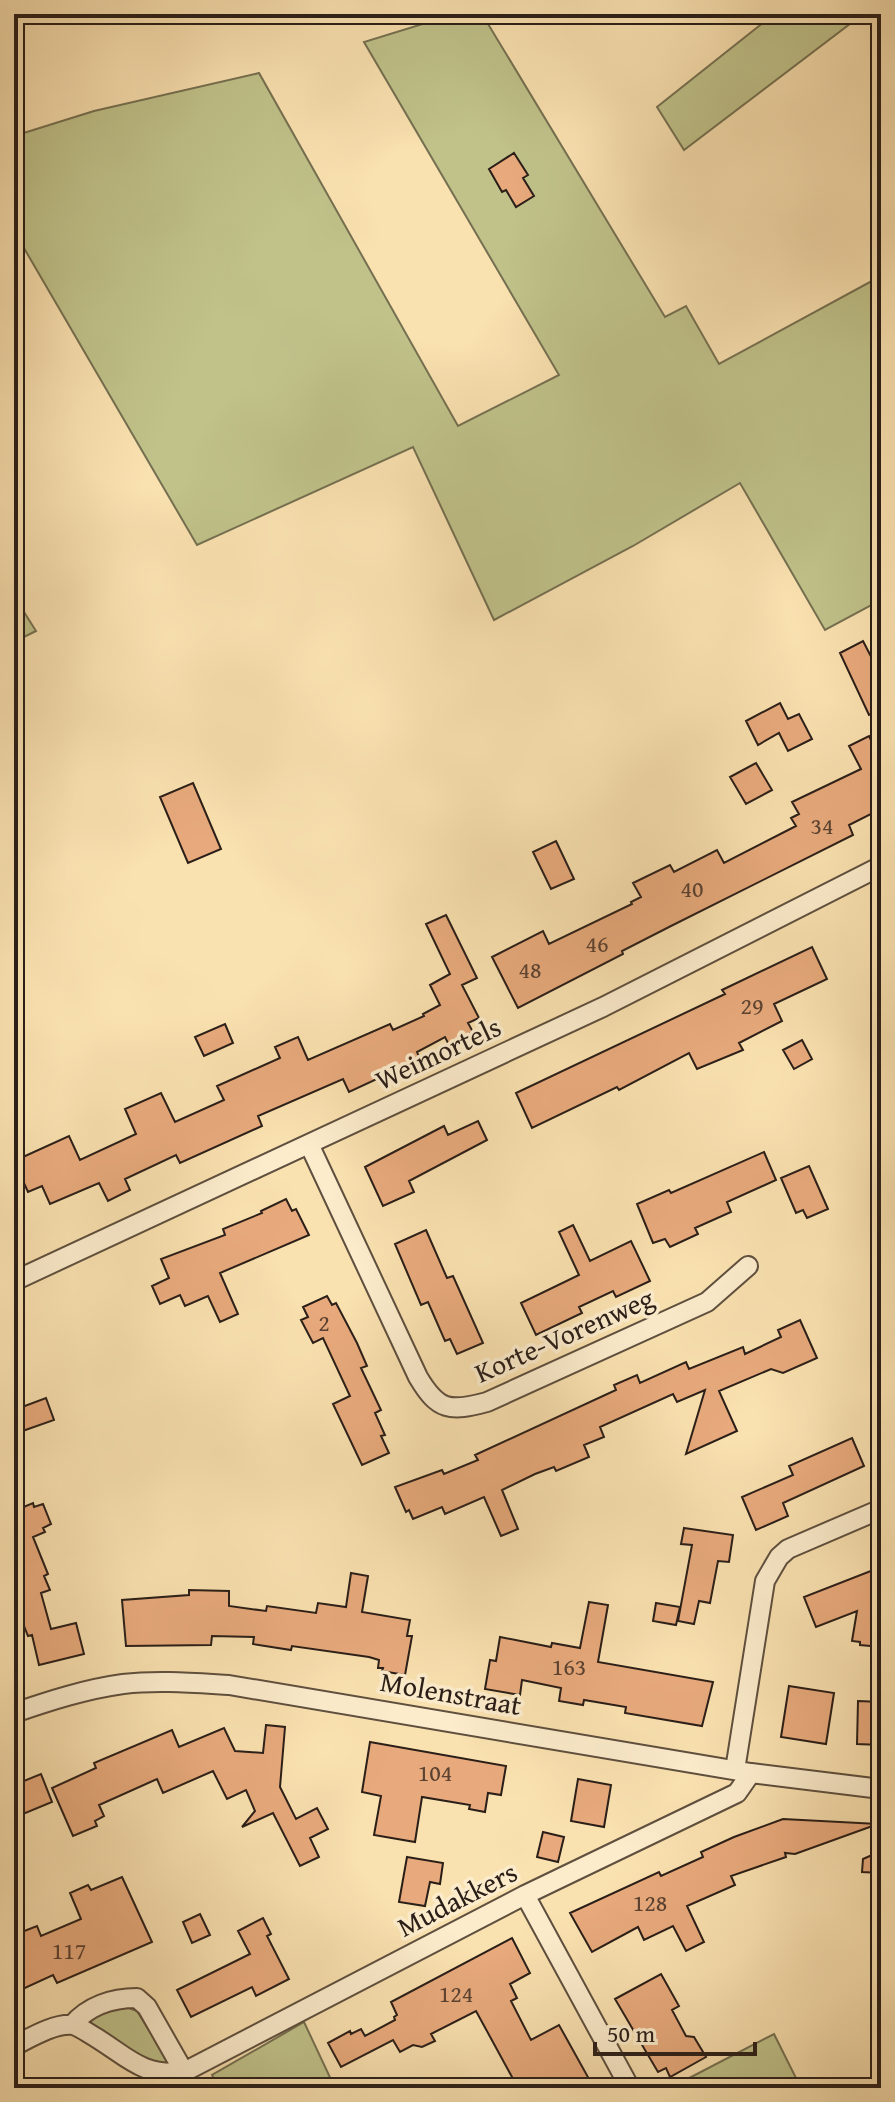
<svg xmlns="http://www.w3.org/2000/svg" width="895" height="2102" viewBox="0 0 895 2102" font-family="'Gentium Book Plus',serif">
	<style>
		.green { fill: #c0c28a; stroke: #757051; stroke-width: 2 }
		.building { fill: #e8aa7c; stroke: #2a1e18; stroke-width: 2 }
		.lines { fill: none; stroke-linecap: round; stroke-linejoin: round }
		.street-casing { stroke: #5e4f3e; stroke-width: 22 }
		.street { stroke: #fceccc; stroke-width: 18 }
		.labels { text-anchor: middle; stroke-width: 7; stroke-linejoin: round; paint-order: stroke }
		.number-label { font-size: 24px; fill: #5a4131 }
		.street-label { font-size: 28px; fill: #2a1e18; stroke: #fceccc }
	</style>
	<rect width="100%" height="100%" fill="#fae1b0"/>
	<filter id="stains"><feTurbulence type="fractalNoise" baseFrequency=".0025" numOctaves="4"/><feColorMatrix values="0 0 0 0 .2 0 0 0 0 .09 0 0 0 0 .02 0 0 0 .5 -.17"/></filter>
	<radialGradient id="worn" r=".72"><stop offset=".6" stop-color="#630" stop-opacity="0"/><stop offset="1" stop-color="#630" stop-opacity=".3"/></radialGradient>
	<path class="green" d="M455,14H482L665,317L686,306L719,364L881,276V600L825,630L740,483L633,546L494,620L413,447L197,545L14,231V136L94,111L259,73L458,426L559,375L364,42Z
		M774,14H863L684,150L657,107Z
		M14,596L36,631L14,642Z
		M123,2006L137,2011L167,2059L165,2066L139,2057L92,2026L91,2018Z
		M304,2022L335,2088H218L212,2075Z
		M774,2034L799,2084L792,2088H670Z"/>
	<path class="building" d="M514,153L528,175L523,178L534,196L516,207L506,190L502,192L489,169Z
		M863,641L881,676V709L869,715L840,653Z
		M780,703L788,719L799,714L812,739L788,751L779,733L758,745L746,721Z
		M869,736L881,761V809L849,825L853,835L671,926L622,951L623,954L518,1008L492,957L543,931L549,944L632,904L631,902L641,897L633,883L670,865L674,872L717,850L724,863L796,826L791,818L799,814L792,802L861,769L849,746Z
		M756,763L772,790L746,804L730,777Z
		M193,783L221,849L188,863L160,797Z
		M556,841L574,879L551,889L533,852Z
		M446,915L477,978L462,985L479,1018L468,1023L473,1032L449,1045L445,1037L417,1052L420,1059L349,1092L343,1079L258,1116L262,1126L180,1163L176,1155L125,1179L130,1190L108,1201L99,1183L50,1204L42,1186L28,1192L14,1161L69,1136L80,1160L136,1134L125,1109L161,1093L175,1122L224,1100L217,1086L280,1058L275,1047L298,1037L308,1060L390,1024L393,1030L424,1016L423,1014L440,1005L430,985L450,974L426,924Z
		M812,947L827,979L774,1004L782,1021L739,1043L743,1050L697,1069L689,1053L619,1090L617,1087L532,1128L516,1093L725,994L722,990Z
		M225,1024L233,1043L204,1056L195,1037Z
		M802,1040L812,1059L794,1069L783,1050Z
		M478,1121L487,1140L409,1181L414,1192L383,1206L365,1167L444,1126L448,1135Z
		M764,1152L776,1180L727,1202L731,1212L695,1228L698,1234L670,1247L665,1239L653,1243L637,1204L669,1190L671,1193Z
		M809,1166L828,1209L807,1218L803,1210L796,1213L781,1178Z
		M286,1199L292,1211L296,1209L309,1235L220,1273L238,1314L220,1322L208,1296L185,1306L180,1295L160,1304L152,1286L169,1278L161,1259L225,1235L223,1229L262,1213L261,1211Z
		M573,1225L590,1261L631,1241L650,1281L616,1297L613,1291L579,1307L582,1313L536,1335L521,1303L579,1275L559,1232Z
		M426,1230L447,1278L453,1276L483,1343L457,1354L450,1339L445,1341L428,1302L421,1305L395,1244Z
		M327,1296L332,1305L336,1303L357,1343L367,1366L361,1368L381,1410L375,1413L385,1435L381,1436L389,1453L362,1465L333,1404L350,1396L323,1338L313,1343L301,1320L308,1317L303,1307Z
		M800,1320L817,1358L783,1373L771,1369L719,1391L737,1431L686,1454L705,1390L677,1402L673,1394L600,1427L604,1437L584,1445L589,1457L556,1471L554,1467L535,1474L502,1490L518,1529L501,1536L484,1497L445,1514L442,1507L413,1519L409,1510L406,1512L395,1487L442,1470L444,1474L478,1460L475,1455L616,1390L614,1385L637,1375L640,1383L686,1362L689,1369L743,1347L745,1354L781,1337L778,1330Z
		M46,1398L54,1420L14,1434V1410Z
		M852,1438L864,1466L783,1503L788,1516L756,1530L742,1497L793,1475L789,1466Z
		M33,1503L34,1507L43,1504L51,1524L43,1528L45,1532L33,1537L48,1574L44,1576L50,1590L41,1593L51,1629L76,1623L84,1654L39,1665L32,1635L28,1636L14,1601V1511Z
		M684,1528L733,1535L729,1562L718,1561L710,1603L699,1601L694,1624L678,1621L692,1545L681,1544Z
		M881,1567V1647L860,1645V1642L852,1641L857,1611L816,1627L804,1597Z
		M351,1573L368,1576L362,1612L410,1620L407,1636H412L405,1675L382,1671L383,1668H378L379,1660L369,1657L292,1646L291,1650L253,1644L254,1637L212,1636L211,1645L126,1646L122,1600L189,1595V1590L229,1591V1606L266,1611L267,1606L316,1613L318,1603L346,1607Z
		M589,1602L608,1605L598,1662L713,1682L702,1726L625,1713L626,1707L584,1700L583,1705L559,1701L561,1688L522,1680L520,1695L485,1689L490,1660L496,1661L500,1637L551,1647L552,1643L580,1648Z
		M656,1603L680,1607L676,1625L653,1621Z
		M789,1686L834,1693L826,1744L781,1737Z
		M858,1701L881,1702V1745L857,1744Z
		M266,1725L285,1727L280,1787L296,1819L317,1808L328,1829L310,1838L319,1857L300,1866L273,1813L242,1827L255,1811L246,1790L227,1799L213,1771L163,1793L157,1779L99,1805L104,1816L95,1821L97,1826L73,1836L52,1788L96,1768L94,1763L172,1730L179,1747L224,1728L235,1751L263,1753Z
		M370,1742L506,1766L501,1795L488,1793L485,1812L469,1809L470,1805L422,1797L415,1842L374,1835L381,1796L362,1792Z
		M41,1774L52,1802L23,1814L14,1794V1785Z
		M578,1779L611,1785L604,1827L571,1821Z
		M783,1819L878,1824L795,1854L785,1853L786,1857L731,1876L735,1885L687,1906L704,1942L686,1951L673,1926L644,1940L638,1927L592,1952L570,1913L659,1872L661,1876L703,1857L701,1852L734,1837Z
		M543,1832L564,1837L558,1862L537,1857Z
		M881,1851V1873L862,1872L863,1859Z
		M407,1857L443,1863L440,1884L430,1882L425,1906L399,1902Z
		M122,1877L152,1942L57,1983L53,1975L14,1993V1935L37,1926L41,1936L81,1919L70,1893L88,1885L91,1890Z
		M200,1914L210,1935L192,1943L183,1922Z
		M263,1918L271,1934L267,1936L289,1979L256,1996L252,1987L191,2017L177,1990L250,1954L238,1931Z
		M512,1938L530,1973L510,1984L517,1998L511,2001L531,2040L559,2025L594,2088H518L476,2011L431,2034L435,2041L422,2047L413,2045L400,2052L393,2040L341,2067L328,2043L350,2031L351,2034L361,2029L365,2036L395,2020L394,2017L397,2015L391,2002Z
		M661,1974L679,2006L672,2010L686,2036L694,2037L706,2057L670,2077L666,2068L658,2072L615,1999Z"/>
	<g class="lines">
		<g class="street-casing">
			<path id="street" d="M309,1144L418,1377C438,1411 450,1412 487,1402L707,1302L748,1266
				M14,1281L603,1007L881,866
				M14,1713C49,1701 86,1689 123,1684C158,1680 194,1683 229,1685L751,1773L881,1789
				M735,1770L765,1581L779,1557L788,1549L881,1509
				M525,1895L630,2088
				M72,2025C88,2006 112,1998 137,1998L147,2007L184,2072
				M14,2046C30,2038 54,2023 73,2025C80,2027 88,2033 95,2037C128,2057 142,2077 184,2072L525,1895L737,1793L751,1773"/>
		</g>
		<use href="#street" class="street"/>
	</g>
	<g class="labels">
		<g class="number-label">
			<text x="822" y="834">34</text>
			<text x="692" y="897">40</text>
			<text x="597" y="952">46</text>
			<text x="530" y="978">48</text>
			<text x="752" y="1014">29</text>
			<text x="324" y="1331">2</text>
			<text x="569" y="1675">163</text>
			<text x="435" y="1781">104</text>
			<text x="650" y="1911">128</text>
			<text x="69" y="1959">117</text>
			<text x="456" y="2002">124</text>
		</g>
		<g class="street-label">
			<text transform="translate(438 1053) rotate(-25)" y="10">Weimortels</text>
			<text transform="translate(564 1335) rotate(-24)" y="10">Korte-Vorenweg</text>
			<text transform="translate(451 1693) rotate(10)" y="10">Molenstraat</text>
			<text transform="translate(457 1899) rotate(-27)" y="10">Mudakkers</text>
		</g>
	</g>
	<rect width="895" height="2102" fill="none" stroke="#fae1b0" stroke-width="48"/>
	<rect x="16" y="16" width="863" height="2070" fill="none" stroke="#2a1e18" stroke-width="4"/>
	<rect x="24" y="24" width="847" height="2054" fill="none" stroke="#2a1e18" stroke-width="2"/>
	<path d="M595 2042v12h160v-12" fill="none" stroke="#2a1e18" stroke-width="4"/>
	<text x="607" y="2042" font-size="24" fill="#2a1e18" stroke="#fceccc" stroke-width="6" paint-order="stroke">50 m</text>
	<rect width="100%" height="100%" filter="url(#stains)"/>
	<rect width="100%" height="100%" fill="url(#worn)"/>
</svg>
